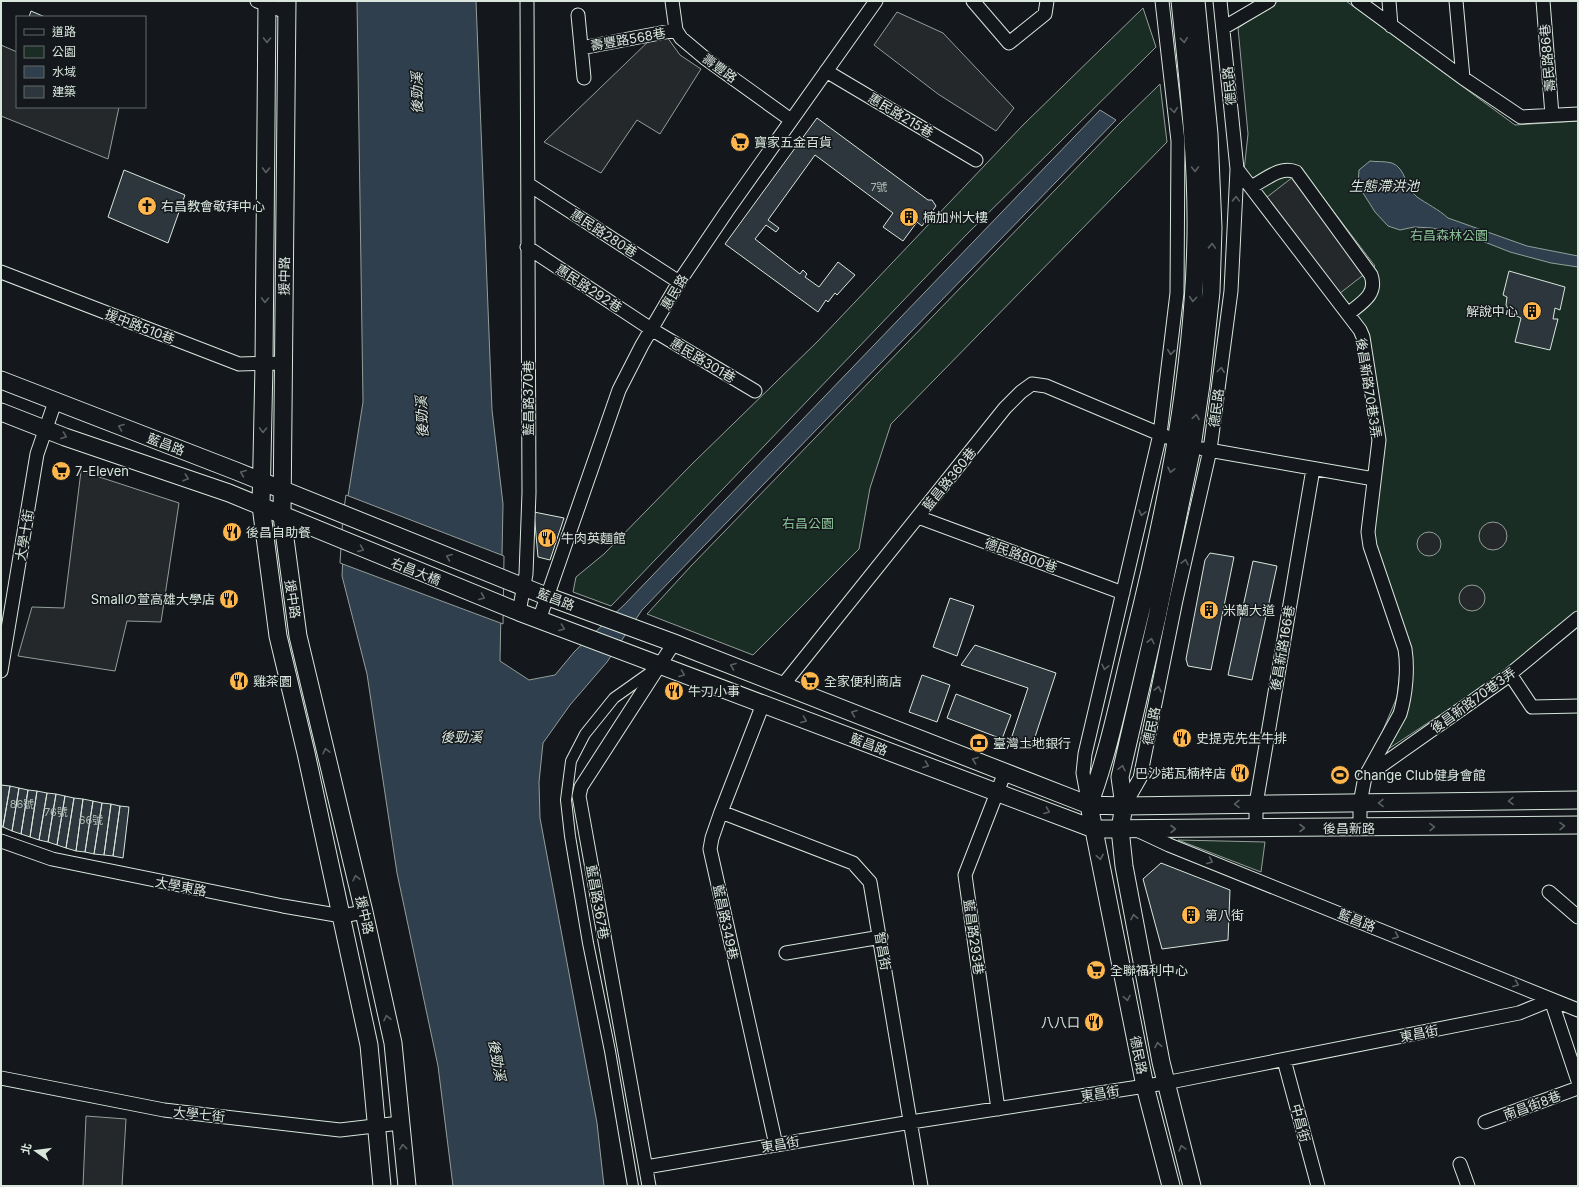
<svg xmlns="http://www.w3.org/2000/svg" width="1579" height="1187" viewBox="0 0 1579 1187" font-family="Inter,'Noto Sans TC','Noto Sans JP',sans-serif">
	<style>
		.green { fill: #1a2d24; stroke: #939e99 }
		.parking { fill: #24282b; stroke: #939e99 }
		.water { fill: #2f3f4d; stroke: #939e99 }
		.pier { fill: #14181c; stroke: #939e99 }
		.building { fill: #2c363c; stroke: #d8e6dc }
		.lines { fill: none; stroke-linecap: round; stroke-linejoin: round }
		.pedestrian-casing { stroke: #d8e6dc; stroke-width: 12 }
		.minor-casing { stroke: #d8e6dc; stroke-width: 15 }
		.tertiary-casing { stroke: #d8e6dc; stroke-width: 19 }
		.pedestrian { stroke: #14181c; stroke-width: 10 }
		.minor { stroke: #14181c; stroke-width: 13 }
		.tertiary { stroke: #14181c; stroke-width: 17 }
		.oneway { stroke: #59605f }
		.labels { text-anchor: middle; stroke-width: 3; stroke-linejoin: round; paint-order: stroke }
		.number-label { font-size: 11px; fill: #adbab4 }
		.street-label { font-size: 13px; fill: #d8e6dc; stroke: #14181c }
		.poi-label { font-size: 13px; fill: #d8e6dc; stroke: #14181c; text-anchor: start }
		.park-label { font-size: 13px; fill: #8ac095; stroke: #14181c }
		.water-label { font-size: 14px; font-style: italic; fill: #d8e6dc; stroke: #14181c }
	</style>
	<rect width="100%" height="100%" fill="#14181c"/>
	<path class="green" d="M1278,1H1346L1515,125L1578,121V611L1505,672L1370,761L1397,697L1402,652L1367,533L1381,417L1359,328L1243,180L1248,134L1238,28Z
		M1143,8L1156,47L966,235L611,606L573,592L576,577L604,554L692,464L818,341L1023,125Z
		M1160,84L1167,142L891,424L870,488L859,549L753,655L647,614L691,566L1118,125Z
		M1178,840L1265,842L1261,872Z"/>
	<path class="parking" d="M897,12L943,33L1014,108L996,131L938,94L874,45Z
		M653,37H667L680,55L701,69L660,134L637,120L601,173L544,142Z
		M1,45L17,52V107H119L108,159L1,116Z
		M1302,170L1375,266L1335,297L1262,201Z
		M81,471L179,503L161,622L127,621L115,671L18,656L32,607L64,608Z
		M1479 536a14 14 0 1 1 28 0a14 14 0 1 1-28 0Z
		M1417 544a12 12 0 1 1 24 0a12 12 0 1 1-24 0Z
		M1459 598a13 13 0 1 1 26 0a13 13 0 1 1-26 0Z
		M86,1116L126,1119L122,1186H83Z"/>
	<path class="water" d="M357,1H476L492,410L503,504L500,661L529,680L555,675L575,651L625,604L1100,110L1116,120L642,610L607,662L570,705L543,743L539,782L540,818L597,1123L604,1186H453L438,1066L397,873L367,674L342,576L345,515L363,402Z
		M1370,161C1376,162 1385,161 1392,163C1406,168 1405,188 1417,197C1427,204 1438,209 1448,218L1527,246L1578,256V267L1551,263L1510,252L1472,237L1432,228L1414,227L1400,230L1388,226L1375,212L1358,185L1359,170Z"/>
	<path class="pier" d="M346,495L504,556L503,624L340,563L343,515Z"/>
	<path class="building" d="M31,11L45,17H29Z
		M817,118L928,200H932L936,206L922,226L917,222L903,241L883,227L893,213L815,155L768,220L779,228L776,232L766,225L755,239L800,274L803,270L807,274L805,277L819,287L838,262L855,275L837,295L835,293L828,302L826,300L818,312L725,244Z
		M124,170L185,195L168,243L108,217Z
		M1509,271L1565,287L1560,310L1555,308L1553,319H1558L1550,350L1515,342L1521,318L1510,313L1506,305L1507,297L1503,295Z
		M534,512L564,518L550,560L538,557Z
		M1210,553L1234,557L1211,670L1188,666L1186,659L1205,560Z
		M1253,561L1277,566L1252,680L1228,675Z
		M950,598L974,606L957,656L933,647Z
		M975,645L1056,673L1032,746L1011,739L1028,688L961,665Z
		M922,675L950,685L937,722L909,712Z
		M956,694L1011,715L1002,739L947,718Z
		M1,785L10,786L3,827H1Z
		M10,786L19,788L12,831L3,827Z
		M19,788L28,790L21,834L12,831Z
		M28,790L37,791L30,837L21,834Z
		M37,791L47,793L39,840L30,837Z
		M47,793L56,794L48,842L39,840Z
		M56,794L65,796L57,845L48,842Z
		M65,796L74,798L66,848L57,845Z
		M74,798L83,799L76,851L66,848Z
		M83,799L93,801L85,852L76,851Z
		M93,801L102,803L94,854L85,852Z
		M102,803L111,804L104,855L94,854Z
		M111,804L120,806L113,856L104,855Z
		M120,806L129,807L123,858L113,856Z
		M1161,863L1230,890L1228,940L1162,949L1143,879Z"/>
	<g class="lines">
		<g class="pedestrian-casing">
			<path id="pedestrian" d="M633,1186L610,1051L588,943L570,836L566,800L571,761L585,734L614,698L655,669"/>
		</g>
		<g class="minor-casing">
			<path id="minor" d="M257,1L286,12
				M672,1L676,30L681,38L706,59L791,120
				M973,1L1009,43L1045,14L1047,1
				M1358,1L1463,78L1521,117L1578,114
				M1389,1L1391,26
				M1456,1L1463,78
				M1543,1L1552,115
				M578,15L584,78
				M1223,28L1269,1
				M581,48L676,30
				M826,71L976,160
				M1237,169L1360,330L1363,337L1379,440L1368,532L1370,546L1405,649C1408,668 1406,694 1400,714L1365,777L1360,803V828
				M528,184L679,282
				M1251,187C1265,180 1281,165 1296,172L1371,275C1378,295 1361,303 1348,314
				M527,247L651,329L755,391
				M1,272L239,364L283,363
				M1203,449L1374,479
				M918,517L1123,593
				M519,612L526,574L529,493L527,1
				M539,620L619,390L642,345L679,282L727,211L876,1
				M1,671L37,454L55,402
				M1510,674L1532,707L1578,706
				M783,685L1005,408L1021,392L1032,384L1046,386L1167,437
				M763,704L721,812L712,838L710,849L776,1145
				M1368,775L1504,679L1578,618
				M1089,805L1083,773L1085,754L1160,434L1177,293L1178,141L1162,1
				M1124,806L1140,778L1176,600L1210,450L1231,291L1237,169L1220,1
				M721,812L853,863L870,882L921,1186
				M1256,828V804L1313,469
				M1137,830L1169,845L1578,1010
				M1,841L52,859L283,906L342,916L364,912
				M1549,892L1578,917
				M786,953L881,937
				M1551,1000L1578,1081
				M1284,1060L1318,1186
				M1,1078L164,1110L340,1130L400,1123
				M998,1109L965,875L1005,772
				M1485,1122L1578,1088
				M1460,1164L1468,1186
				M646,1167L911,1122L1165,1083L1519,1013L1551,1000
				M649,1186L579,796L581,787L674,643"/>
		</g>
		<g class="tertiary-casing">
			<path id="tertiary" d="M267,1L264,364L261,506L278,636L306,753L369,1045L382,1186
				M287,1L282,516L298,636L364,912L393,1043L407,1186
				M1,380L236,471L546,596L674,643L1089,805L1124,806L1578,800
				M1,412L65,437L229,493L519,612L1094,829L1578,825
				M1171,1186L1145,1086L1089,805C1109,751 1120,694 1134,638C1167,506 1194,371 1196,234C1197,156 1188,79 1180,1
				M1192,1186L1161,1062L1124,866L1120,829L1124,806L1120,777L1157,617L1192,447L1201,384L1211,292L1213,228L1209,134L1196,1"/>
		</g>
		<use href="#pedestrian" class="pedestrian"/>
		<use href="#minor" class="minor"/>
		<use href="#tertiary" class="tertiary"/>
	</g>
	<defs><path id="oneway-chevron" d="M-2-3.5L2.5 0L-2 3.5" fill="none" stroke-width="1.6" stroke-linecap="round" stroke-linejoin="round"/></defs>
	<g class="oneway">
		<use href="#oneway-chevron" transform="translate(267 40) rotate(91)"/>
		<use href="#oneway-chevron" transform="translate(1184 40) rotate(84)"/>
		<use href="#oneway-chevron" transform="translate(1174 110) rotate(83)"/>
		<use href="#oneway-chevron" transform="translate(1195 169) rotate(89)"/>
		<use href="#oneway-chevron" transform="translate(266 170) rotate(91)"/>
		<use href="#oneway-chevron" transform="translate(1236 199) rotate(-88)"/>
		<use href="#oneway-chevron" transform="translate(1212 246) rotate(-88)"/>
		<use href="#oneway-chevron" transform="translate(1193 299) rotate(95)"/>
		<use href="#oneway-chevron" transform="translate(265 300) rotate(91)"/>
		<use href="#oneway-chevron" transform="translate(1171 352) rotate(96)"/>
		<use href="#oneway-chevron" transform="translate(1221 370) rotate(-83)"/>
		<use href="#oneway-chevron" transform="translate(1196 417) rotate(-81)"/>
		<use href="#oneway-chevron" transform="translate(121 427) rotate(-159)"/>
		<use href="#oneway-chevron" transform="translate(263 430) rotate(91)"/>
		<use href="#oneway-chevron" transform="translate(64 436) rotate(20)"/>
		<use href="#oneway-chevron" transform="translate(1171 470) rotate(102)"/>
		<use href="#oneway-chevron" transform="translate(243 473) rotate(-158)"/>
		<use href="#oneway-chevron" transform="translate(186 478) rotate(19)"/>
		<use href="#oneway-chevron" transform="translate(1142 513) rotate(103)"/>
		<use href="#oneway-chevron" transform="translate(361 549) rotate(22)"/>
		<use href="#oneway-chevron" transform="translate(449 557) rotate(-158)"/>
		<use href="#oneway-chevron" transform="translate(1185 562) rotate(-77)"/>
		<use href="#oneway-chevron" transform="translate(482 597) rotate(22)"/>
		<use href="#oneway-chevron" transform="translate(562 628) rotate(21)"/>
		<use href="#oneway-chevron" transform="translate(1151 641) rotate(-77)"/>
		<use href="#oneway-chevron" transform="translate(733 666) rotate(-159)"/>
		<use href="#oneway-chevron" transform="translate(1105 667) rotate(103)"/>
		<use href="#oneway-chevron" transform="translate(682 674) rotate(21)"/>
		<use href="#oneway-chevron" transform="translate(1158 689) rotate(-78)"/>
		<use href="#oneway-chevron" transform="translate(854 713) rotate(-159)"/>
		<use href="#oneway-chevron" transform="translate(804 720) rotate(21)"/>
		<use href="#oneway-chevron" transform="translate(326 751) rotate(-103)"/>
		<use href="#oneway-chevron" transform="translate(975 760) rotate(-159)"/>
		<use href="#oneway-chevron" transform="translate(926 765) rotate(21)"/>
		<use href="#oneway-chevron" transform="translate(1122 768) rotate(-77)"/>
		<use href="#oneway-chevron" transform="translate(1511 801) rotate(179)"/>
		<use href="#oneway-chevron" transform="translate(1381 803) rotate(179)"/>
		<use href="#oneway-chevron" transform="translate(1237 804) rotate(179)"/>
		<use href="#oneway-chevron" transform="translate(1047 811) rotate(21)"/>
		<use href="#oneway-chevron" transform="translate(1562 826) rotate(-1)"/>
		<use href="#oneway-chevron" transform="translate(1432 827) rotate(-1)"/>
		<use href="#oneway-chevron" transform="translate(1302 828)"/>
		<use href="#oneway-chevron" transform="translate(1173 829)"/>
		<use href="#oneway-chevron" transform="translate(1100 857) rotate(79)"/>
		<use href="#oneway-chevron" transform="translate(1210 861) rotate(22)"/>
		<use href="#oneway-chevron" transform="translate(356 878) rotate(-103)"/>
		<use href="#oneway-chevron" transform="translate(1134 917) rotate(-101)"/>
		<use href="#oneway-chevron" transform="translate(1396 936) rotate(22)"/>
		<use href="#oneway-chevron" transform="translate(1516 984) rotate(22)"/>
		<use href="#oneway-chevron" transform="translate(1127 998) rotate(79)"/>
		<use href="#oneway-chevron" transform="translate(387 1018) rotate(-102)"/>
		<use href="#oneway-chevron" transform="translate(1158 1045) rotate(-101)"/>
		<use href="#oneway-chevron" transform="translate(403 1147) rotate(-96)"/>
		<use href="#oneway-chevron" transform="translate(1182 1148) rotate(-105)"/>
	</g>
	<defs>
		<g id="supermarket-disc" transform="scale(1)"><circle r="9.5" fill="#ffb74d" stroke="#14181c"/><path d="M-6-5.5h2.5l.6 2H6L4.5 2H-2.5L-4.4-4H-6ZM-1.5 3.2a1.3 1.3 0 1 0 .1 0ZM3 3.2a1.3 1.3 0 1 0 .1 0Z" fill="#111"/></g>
		<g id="church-disc" transform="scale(1)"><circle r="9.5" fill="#ffb74d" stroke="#14181c"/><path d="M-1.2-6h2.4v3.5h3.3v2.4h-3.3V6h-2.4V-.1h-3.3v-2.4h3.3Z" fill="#111"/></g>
		<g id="building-disc" transform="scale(1)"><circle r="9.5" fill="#ffb74d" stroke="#14181c"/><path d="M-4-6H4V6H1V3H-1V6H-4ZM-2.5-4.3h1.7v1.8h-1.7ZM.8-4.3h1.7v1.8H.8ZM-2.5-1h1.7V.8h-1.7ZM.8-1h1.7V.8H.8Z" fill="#111"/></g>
		<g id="restaurant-disc" transform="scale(1)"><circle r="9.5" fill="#ffb74d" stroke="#14181c"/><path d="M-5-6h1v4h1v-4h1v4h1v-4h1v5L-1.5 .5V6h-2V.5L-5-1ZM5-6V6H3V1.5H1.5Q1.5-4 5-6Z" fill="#111"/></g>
		<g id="bank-disc" transform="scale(1)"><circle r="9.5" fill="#ffb74d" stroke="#14181c"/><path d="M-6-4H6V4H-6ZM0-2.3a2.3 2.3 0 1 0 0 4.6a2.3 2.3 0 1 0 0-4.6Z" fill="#111"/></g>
		<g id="stadium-disc" transform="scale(1)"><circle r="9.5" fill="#ffb74d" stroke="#14181c"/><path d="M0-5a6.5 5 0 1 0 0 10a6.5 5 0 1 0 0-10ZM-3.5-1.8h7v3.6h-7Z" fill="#111"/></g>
	</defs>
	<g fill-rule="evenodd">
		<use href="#supermarket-disc" x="740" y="142"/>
		<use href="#church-disc" x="147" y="206"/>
		<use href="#building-disc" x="909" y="217"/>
		<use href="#building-disc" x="1532" y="311"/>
		<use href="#supermarket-disc" x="61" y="471"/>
		<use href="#restaurant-disc" x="232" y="532"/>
		<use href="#restaurant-disc" x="547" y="538"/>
		<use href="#restaurant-disc" x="229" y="599"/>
		<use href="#building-disc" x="1209" y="610"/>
		<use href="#restaurant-disc" x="239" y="681"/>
		<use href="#supermarket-disc" x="810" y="681"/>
		<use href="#restaurant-disc" x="674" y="691"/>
		<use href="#restaurant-disc" x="1182" y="738"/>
		<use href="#bank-disc" x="979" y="743"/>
		<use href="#restaurant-disc" x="1240" y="773"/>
		<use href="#stadium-disc" x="1340" y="775"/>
		<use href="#building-disc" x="1191" y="915"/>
		<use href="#supermarket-disc" x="1096" y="970"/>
		<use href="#restaurant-disc" x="1094" y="1022"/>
	</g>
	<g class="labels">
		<g class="number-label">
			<text x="879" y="191">7號</text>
			<text x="22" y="808">86號</text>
			<text x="56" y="816">76號</text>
			<text x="91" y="824">66號</text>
		</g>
		<g class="street-label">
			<text transform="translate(628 39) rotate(-10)" y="5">壽豐路568巷</text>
			<text transform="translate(1547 58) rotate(-95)" y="5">壽民路86巷</text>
			<text transform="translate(720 68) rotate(36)" y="5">壽豐路</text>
			<text transform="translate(1229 86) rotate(-96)" y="5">德民路</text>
			<text transform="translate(901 115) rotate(31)" y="5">惠民路215巷</text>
			<text transform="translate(604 233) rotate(33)" y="5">惠民路280巷</text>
			<text transform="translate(284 276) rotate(-89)" y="5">援中路</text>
			<text transform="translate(589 288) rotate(33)" y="5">惠民路292巷</text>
			<text transform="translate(674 292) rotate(-59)" y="5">惠民路</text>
			<text transform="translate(140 326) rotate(21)" y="5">援中路510巷</text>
			<text transform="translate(703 360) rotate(31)" y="5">惠民路301巷</text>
			<text transform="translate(1369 388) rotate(81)" y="5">後昌新路70巷3弄</text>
			<text transform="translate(528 398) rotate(-90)" y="5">藍昌路370巷</text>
			<text transform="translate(1216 408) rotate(-82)" y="5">德民路</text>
			<text transform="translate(166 444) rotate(21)" y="5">藍昌路</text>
			<text transform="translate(949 479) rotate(-51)" y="5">藍昌路360巷</text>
			<text transform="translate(24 535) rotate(-81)" y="5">大學十街</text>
			<text transform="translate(1021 555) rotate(20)" y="5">德民路800巷</text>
			<text transform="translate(416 571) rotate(22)" y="5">右昌大橋</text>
			<text transform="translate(293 599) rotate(81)" y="5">援中路</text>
			<text transform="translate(556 599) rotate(21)" y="5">藍昌路</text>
			<text transform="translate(1282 648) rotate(-80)" y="5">後昌新路166巷</text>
			<text transform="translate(1473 700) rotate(-36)" y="5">後昌新路70巷3弄</text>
			<text transform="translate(1151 726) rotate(-78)" y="5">德民路</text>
			<text transform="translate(869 744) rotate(21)" y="5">藍昌路</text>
			<text x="1349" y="833">後昌新路</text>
			<text transform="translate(181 886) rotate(11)" y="5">大學東路</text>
			<text transform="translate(598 902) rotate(80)" y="5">藍昌路367巷</text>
			<text transform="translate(365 915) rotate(77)" y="5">援中路</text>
			<text transform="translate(1357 920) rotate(22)" y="5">藍昌路</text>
			<text transform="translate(726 922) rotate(78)" y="5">藍昌路349巷</text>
			<text transform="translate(974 937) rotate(82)" y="5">藍昌路293巷</text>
			<text transform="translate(883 951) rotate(80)" y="5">智昌街</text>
			<text transform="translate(1419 1033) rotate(-11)" y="5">東昌街</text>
			<text transform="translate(1139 1055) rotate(79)" y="5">德民路</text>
			<text transform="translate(1100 1093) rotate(-9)" y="5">東昌街</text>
			<text transform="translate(1532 1105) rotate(-20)" y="5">南昌街8巷</text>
			<text transform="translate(199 1114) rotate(6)" y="5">大學七街</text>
			<text transform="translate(1301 1123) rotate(75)" y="5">中昌街</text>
			<text transform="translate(780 1144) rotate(-10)" y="5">東昌街</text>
		</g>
		<g class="poi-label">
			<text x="754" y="147">寶家五金百貨</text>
			<text x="161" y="211">右昌教會敬拜中心</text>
			<text x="923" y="222">楠加州大樓</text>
			<text x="1518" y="316" text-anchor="end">解說中心</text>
			<text x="75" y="476">7-Eleven</text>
			<text x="246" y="537">後昌自助餐</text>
			<text x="561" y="543">牛肉英麵館</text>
			<text x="215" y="604" text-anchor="end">Smallの萱高雄大學店</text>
			<text x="1223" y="615">米蘭大道</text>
			<text x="253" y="686">雞茶園</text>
			<text x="824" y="686">全家便利商店</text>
			<text x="688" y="696">牛刀小事</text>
			<text x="1196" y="743">史提克先生牛排</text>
			<text x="993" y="748">臺灣土地銀行</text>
			<text x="1226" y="778" text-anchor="end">巴沙諾瓦楠梓店</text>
			<text x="1354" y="780">Change Club健身會館</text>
			<text x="1205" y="920">第八街</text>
			<text x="1110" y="975">全聯福利中心</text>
			<text x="1080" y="1027" text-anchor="end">八八口</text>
		</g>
		<g class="park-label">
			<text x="1449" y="240">右昌森林公園</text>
			<text x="808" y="528">右昌公園</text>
		</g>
		<g class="water-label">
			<text transform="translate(417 93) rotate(-91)" y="5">後勁溪</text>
			<text x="1384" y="191">生態滯洪池</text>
			<text transform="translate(422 417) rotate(-93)" y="5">後勁溪</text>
			<text x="461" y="742">後勁溪</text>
			<text transform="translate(497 1060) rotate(80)" y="5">後勁溪</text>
		</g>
	</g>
	<rect width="1579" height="1187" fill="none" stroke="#d8e6dc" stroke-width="4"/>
	<rect x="16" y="16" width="130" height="92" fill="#14181c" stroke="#626a69"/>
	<rect x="24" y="29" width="20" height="6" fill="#14181c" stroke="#626a69"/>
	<text x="52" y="36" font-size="12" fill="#d8e6dc">道路</text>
	<rect x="24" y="46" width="20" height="12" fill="#1a2d24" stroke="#626a69"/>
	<text x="52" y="56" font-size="12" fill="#d8e6dc">公園</text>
	<rect x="24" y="66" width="20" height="12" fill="#2f3f4d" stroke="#626a69"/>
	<text x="52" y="76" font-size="12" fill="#d8e6dc">水域</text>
	<rect x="24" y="86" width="20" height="12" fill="#2c363c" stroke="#626a69"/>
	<text x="52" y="96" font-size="12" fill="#d8e6dc">建築</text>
	<g transform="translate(36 1151) rotate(284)" stroke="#14181c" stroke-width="3" paint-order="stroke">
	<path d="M0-3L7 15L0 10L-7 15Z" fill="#d8e6dc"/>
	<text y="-6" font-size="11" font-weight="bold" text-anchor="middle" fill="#d8e6dc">北</text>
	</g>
</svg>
